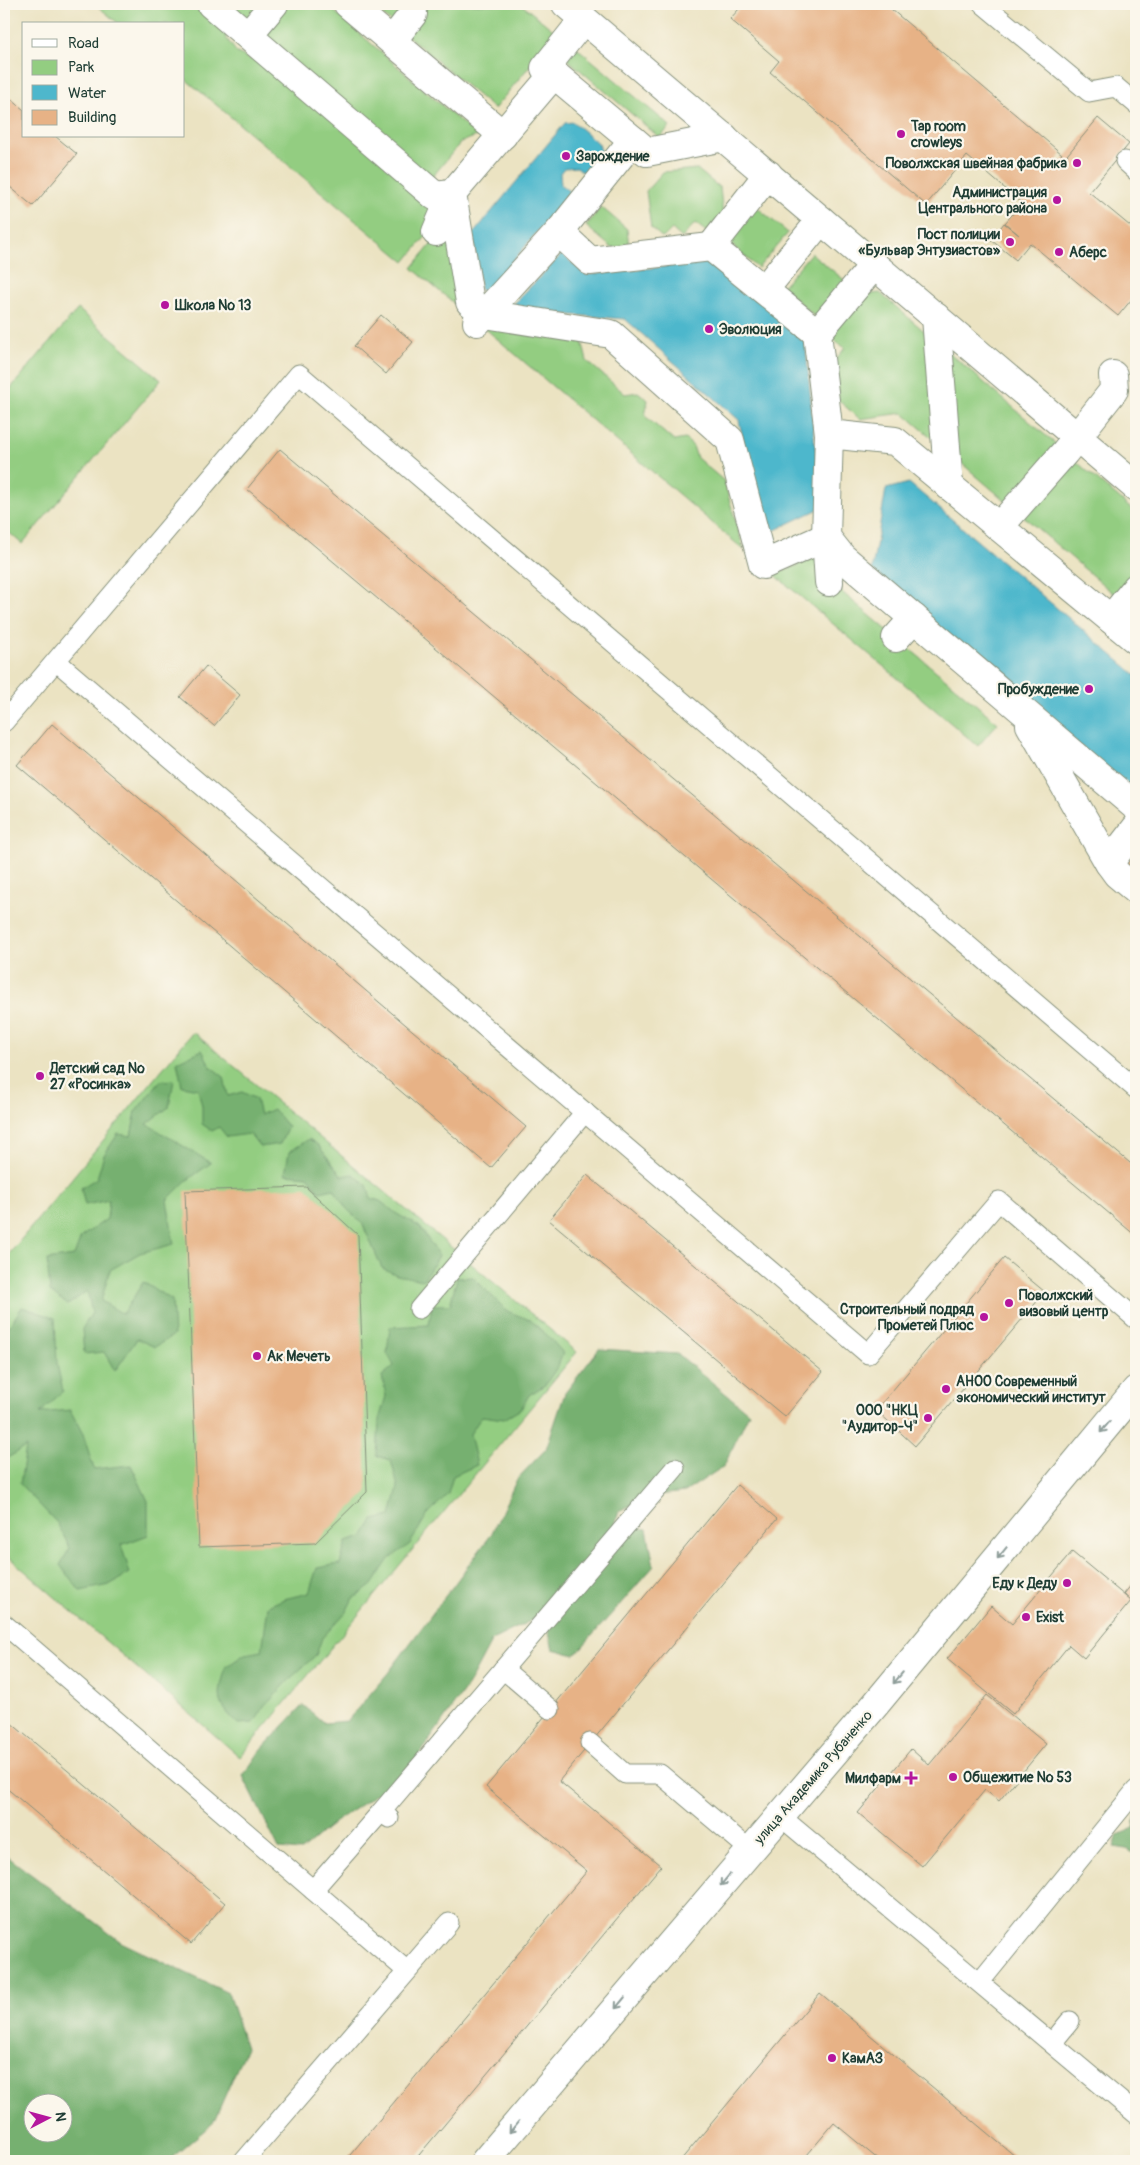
<svg xmlns="http://www.w3.org/2000/svg" width="1140" height="2165" viewBox="0 0 1140 2165" font-family="Pangolin,sans-serif">
<rect width="100%" height="100%" fill="#fbf7ec"/>
<filter id="ink" filterUnits="userSpaceOnUse"><feTurbulence type="fractalNoise" baseFrequency=".02" numOctaves="2"/><feDisplacementMap in="SourceGraphic" scale="10" xChannelSelector="R" yChannelSelector="G"/><feConvolveMatrix kernelMatrix="1 2 1 2 8 2 1 2 1" color-interpolation-filters="sRGB"/></filter>
<filter id="wash" filterUnits="userSpaceOnUse"><feTurbulence type="fractalNoise" baseFrequency=".0096" numOctaves="4" result="noise"/><feDisplacementMap in="SourceGraphic" scale="20" xChannelSelector="R" yChannelSelector="G"/><feGaussianBlur stdDeviation="1.12" result="paint"/><feColorMatrix in="noise" values="0 0 0 0 0 0 0 0 0 0 0 0 0 0 0 0 0 1.4 0 .05"/><feComposite in="paint" operator="in"/></filter>
<g filter="url(#wash)">
<rect width="100%" height="100%" fill="#ebe3c2"/>
<g fill="#93cd81" stroke="#59855a">
<path d="M95 4H198L223 26 227 39 237 53 250 59 264 61 432 204V229L405 262 184 78V24H119Z"/>
<path d="M220 4H326L477 136 461 142 429 181Z"/>
<path d="M370 4H521L557 33 494 109Z"/>
<path d="M576 47 670 126 660 138 567 59Z"/>
<path d="M697 169 720 188 723 215 708 233 695 223 682 238 672 229 663 238 651 228 646 191 663 172Z"/>
<path d="M753 204 788 233 758 268 724 238Z"/>
<path d="M601 207 627 229 629 246 612 248 586 226Z"/>
<path d="M449 233 457 306 412 268 439 235Z"/>
<path d="M811 253 848 283 818 319 782 287Z"/>
<path d="M880 293 1136 513V613L903 413 860 419 832 395 829 367 845 348 827 334 861 295Z"/>
<path d="M78 309 161 380 22 544 4 528V396Z"/>
<path d="M481 325 582 341 587 361 625 394 638 392 648 400 645 416 674 441 685 439 693 446 697 458 724 481 744 550Z"/>
<path d="M821 555 824 577 998 723 978 746 775 575Z"/>
<path d="M193 1032 577 1352 240 1757 4 1553V1260Z"/>
</g>
<g fill="#76b06f" stroke="#4a7652" fill-rule="evenodd">
<path d="M202 1050 211 1067 224 1077 228 1096 242 1092 256 1099 260 1115 273 1109 288 1127 280 1144 260 1147 250 1134 227 1137 219 1127 212 1131 202 1124V1106L198 1089 182 1086 177 1062Z"/>
<path d="M174 1080 169 1107 147 1124 211 1163 186 1181 167 1200 174 1244 140 1253 110 1270 101 1301 123 1314 143 1282 172 1300 174 1335 155 1347 137 1339 115 1371 104 1352 84 1354 82 1329 92 1313 87 1291 68 1305 50 1292 47 1260 74 1256 81 1237 107 1219 109 1200 85 1205 81 1188 97 1178 104 1155 118 1134 131 1136 136 1111 160 1081Z"/>
<path d="M309 1139 318 1145 342 1176 353 1174 367 1185 371 1198 380 1201 397 1214 420 1227 439 1256 423 1280 397 1275 382 1268 362 1223 346 1208 334 1189 320 1192 308 1176 285 1174 289 1152Z"/>
<path d="M473 1277 507 1311 530 1320 549 1337 563 1353 558 1366 545 1385 529 1395 521 1409 504 1419 482 1416 470 1434 477 1465 453 1476 448 1494 427 1515 410 1544 389 1559 372 1585 352 1600 346 1612 322 1638 316 1655 292 1677 265 1706 254 1723 238 1724C215 1702 218 1696 226 1667L245 1654 262 1651 268 1606 284 1599 309 1593 317 1568 340 1564 346 1542 363 1537 373 1520 391 1516 398 1487 391 1460 377 1456 379 1420 386 1396 382 1376 394 1366 387 1353 390 1327 429 1325 432 1305H450L457 1278Z"/>
<path d="M22 1307 55 1318 57 1364 63 1391 40 1413 70 1410 83 1434 94 1469 131 1465 148 1501V1535L121 1545 130 1573 109 1585 80 1591 60 1565 70 1548 57 1523 20 1484 26 1447 4 1460V1334Z"/>
<path d="M599 1349 678 1354 749 1413 724 1466 685 1492 650 1496 619 1511 615 1525 647 1529 654 1566 575 1655 553 1649 544 1614 492 1640 468 1685 405 1775 335 1822 301 1851 279 1849 243 1776 260 1751 303 1705 324 1723 347 1721 388 1673 491 1535 517 1479 546 1449 565 1393Z"/>
<path d="M1136 1815V1855L1127 1849 1114 1847 1118 1835 1134 1828Z"/>
<path d="M4 1854 121 1942 228 1993 246 2048 213 2123 168 2161H4ZM62 2102V2132H32V2102Z"/>
</g>
<g fill="#4eb7cc" stroke="#367a80">
<path d="M573 122 599 144 601 154 585 174 577 167 564 168 560 173 561 185 570 192 486 294 480 289 473 234 565 123Z"/>
<path d="M562 254 586 275 719 261 804 329 821 508 773 531 754 493 739 420 625 319 508 310Z"/>
<path d="M909 483 1136 675V793L872 570 886 489Z"/>
</g>
<g id="blocks">
<g fill="#e7b286">
<path d="M733 4H795L798 6 800 4H885L1062 154 1055 163 1058 166 1098 118 1129 144 1089 192 1136 231V294L1118 316 1030 243 1016 260 991 240 1004 223 1019 235 1005 223 1022 203 967 156 926 205 770 72 779 61 730 19 739 9Z"/>
<path d="M4 93 24 110V136H55L77 154 33 206 4 182Z"/>
<path d="M381 315 413 342 386 374 354 346Z"/>
<path d="M280 449 1136 1168V1236L247 489Z"/>
<path d="M206 666 240 695 214 726 180 697Z"/>
<path d="M52 724 526 1127 491 1168 17 765Z"/>
<path d="M1136 851V880L1122 868Z"/>
<path d="M587 1175 823 1372 785 1417 549 1220Z"/>
<path d="M306 1187 358 1235 367 1492 315 1543 199 1547 185 1191Z"/>
<path d="M1004 1258 1045 1292 915 1446 876 1410Z"/>
<path d="M737 1485 777 1519 559 1781 661 1866 414 2161H345L587 1871 486 1787Z"/>
<path d="M1072 1552 1131 1601 1084 1658 1069 1645 1013 1714 947 1659 991 1606 1012 1624Z"/>
<path d="M1136 1579V1604L1124 1594Z"/>
<path d="M987 1695 1046 1744 999 1801 985 1790 922 1866 858 1813 911 1749 929 1765Z"/>
<path d="M4 1717 225 1903 191 1944 4 1786Z"/>
<path d="M820 1993 992 2137 1021 2161H880L834 2123 802 2161H680Z"/>
</g>
</g>
</g>
<g filter="url(#ink)">
<use href="#blocks" fill-opacity="0" stroke="#85907b" stroke-width="1"/>
<g fill="none" stroke-linecap="round" stroke-linejoin="round">
<g stroke="#85907b" stroke-width="21">
<g id="service">
<path d="M983 4 1089 92 1116 87 1136 104"/>
<path d="M1125 161 1136 171"/>
<path d="M56 661 868 1354 999 1201 1136 1319"/>
<path d="M4 722 299 374 1136 1089"/>
<path d="M419 1309 585 1112"/>
<path d="M4 1624 407 1971"/>
<path d="M503 1669 550 1709"/>
<path d="M590 1743 625 1774H660L750 1850"/>
<path d="M780 1816 1136 2114"/>
<path d="M389 1818 381 1812 675 1468"/>
<path d="M313 1890 381 1812"/>
<path d="M980 1982 1136 1790"/>
<path d="M1052 2043 1070 2021"/>
<path d="M244 2161 449 1923"/>
</g>
</g>
<g stroke="#85907b" stroke-width="30">
<g id="pedestrian">
<path d="M211 4 435 196 452 194 436 232"/>
<path d="M348 4 503 135"/>
<path d="M566 4 1136 487"/>
<path d="M248 35 274 4"/>
<path d="M392 41 413 14 412 4"/>
<path d="M554 74 545 68 584 19"/>
<path d="M633 140 647 152 724 137"/>
<path d="M559 232 633 140 554 74 452 194 470 302 485 314 611 334 730 440 763 565 826 537"/>
<path d="M711 247 768 174"/>
<path d="M764 290 821 220"/>
<path d="M936 317 949 486"/>
<path d="M477 322 559 232 590 261 711 247 817 333"/>
<path d="M829 434 817 333 874 265"/>
<path d="M999 527 1065 452 1114 390 1113 375"/>
<path d="M826 537 842 557 1136 807"/>
<path d="M829 582 826 537 829 434 895 441 1136 640"/>
<path d="M1111 619 1136 588"/>
<path d="M896 638 914 618"/>
<path d="M1030 725 1109 863"/>
<path d="M1136 828 1109 863 1117 874 1136 890"/>
</g>
</g>
<g stroke="#85907b" stroke-width="30">
<path id="minor" d="M485 2161 875 1705 1136 1390"/>
</g>
<use href="#service" stroke="#fff" stroke-width="19"/>
<use href="#pedestrian" stroke="#fff" stroke-width="28"/>
<use href="#minor" stroke="#fff" stroke-width="28"/>
</g>
<defs><path id="oneway-shaft" d="M-6 0H5M1.5-3L5.5 0L1.5 3" fill="none" stroke-width="1.6" stroke-linecap="round" stroke-linejoin="round" transform="scale(1.25)"/></defs>
<g stroke="#8f9e9a">
<use href="#oneway-shaft" transform="translate(1105 1427) rotate(130)"/>
<use href="#oneway-shaft" transform="translate(1002 1553) rotate(129)"/>
<use href="#oneway-shaft" transform="translate(898 1678) rotate(130)"/>
<use href="#oneway-shaft" transform="translate(725 1880) rotate(130)"/>
<use href="#oneway-shaft" transform="translate(620 2003) rotate(130)"/>
<use href="#oneway-shaft" transform="translate(514 2127) rotate(130)"/>
</g>
</g>
<g fill="#b5179e" stroke="#fbf7ec" stroke-width="2">
<circle cx="901" cy="134" r="5"/>
<circle cx="566" cy="156" r="5"/>
<circle cx="1077" cy="163" r="5"/>
<circle cx="1057" cy="200" r="5"/>
<circle cx="1010" cy="242" r="5"/>
<circle cx="1059" cy="252" r="5"/>
<circle cx="165" cy="305" r="5"/>
<circle cx="709" cy="329" r="5"/>
<circle cx="1089" cy="689" r="5"/>
<circle cx="40" cy="1076" r="5"/>
<circle cx="1009" cy="1303" r="5"/>
<circle cx="984" cy="1317" r="5"/>
<circle cx="257" cy="1356" r="5"/>
<circle cx="946" cy="1389" r="5"/>
<circle cx="928" cy="1418" r="5"/>
<circle cx="1067" cy="1583" r="5"/>
<circle cx="1026" cy="1617" r="5"/>
<circle cx="953" cy="1777" r="5"/>
<path d="M908.5 1770.5h5v5h5v5h-5v5h-5v-5h-5v-5h5z"/>
<circle cx="832" cy="2058" r="5"/>
</g>
<g text-anchor="middle" stroke-width="4.5" stroke-linejoin="round" paint-order="stroke">
<g font-size="14" font-weight="bold" fill="#1f3d34" stroke="#fbf7ec" text-anchor="start">
<text x="911" y="131">Tap room<tspan x="911" dy="16">сrowleys</tspan></text>
<text x="576" y="161">Зарождение</text>
<text x="1067" y="168" text-anchor="end">Поволжская швейная фабрика</text>
<text x="1047" y="197" text-anchor="end">Администрация<tspan x="1047" dy="16">Центрального района</tspan></text>
<text x="1000" y="239" text-anchor="end">Пост полиции<tspan x="1000" dy="16">«Бульвар Энтузиастов»</tspan></text>
<text x="1069" y="257">Аберс</text>
<text x="175" y="310">Школа № 13</text>
<text x="719" y="334">Эволюция</text>
<text x="1079" y="694" text-anchor="end">Пробуждение</text>
<text x="50" y="1073">Детский сад №<tspan x="50" dy="16">27 «Росинка»</tspan></text>
<text x="1019" y="1300">Поволжский<tspan x="1019" dy="16">визовый центр</tspan></text>
<text x="974" y="1314" text-anchor="end">Строительный подряд<tspan x="974" dy="16">Прометей Плюс</tspan></text>
<text x="267" y="1361">Ак Мечеть</text>
<text x="956" y="1386">АНОО Современный<tspan x="956" dy="16">экономический институт</tspan></text>
<text x="918" y="1415" text-anchor="end">ООО "НКЦ<tspan x="918" dy="16">"Аудитор-Ч"</tspan></text>
<text x="1057" y="1588" text-anchor="end">Еду к Деду</text>
<text x="1036" y="1622">Exist</text>
<text x="963" y="1782">Общежитие № 53</text>
<text x="901" y="1783" text-anchor="end">Милфарм</text>
<text x="842" y="2063">КамАЗ</text>
</g>
<g font-size="14" fill="#1f3d34" stroke="#fbf7ec">
<text transform="translate(813 1777) rotate(-49)" y="5">улица Академика Рубаненко</text>
</g>
</g>
<rect width="1140" height="2165" fill="none" stroke="#fbf7ec" stroke-width="20"/>
<rect x="22" y="22" width="162" height="115" fill="#fbf7ec" stroke="#a3ada2"/>
<rect x="32" y="39" width="25" height="8" fill="#ffffff" stroke="#a3ada2"/>
<text x="68" y="48" font-size="15" fill="#1f3d34">Road</text>
<rect x="32" y="60" width="25" height="15" fill="#93cd81" stroke="#a3ada2"/>
<text x="68" y="72" font-size="15" fill="#1f3d34">Park</text>
<rect x="32" y="85" width="25" height="15" fill="#4eb7cc" stroke="#a3ada2"/>
<text x="68" y="98" font-size="15" fill="#1f3d34">Water</text>
<rect x="32" y="110" width="25" height="15" fill="#e7b286" stroke="#a3ada2"/>
<text x="68" y="122" font-size="15" fill="#1f3d34">Building</text>
<g transform="translate(48 2118) rotate(84)"><circle r="24" fill="#fbf7ec" stroke="#a3ada2"/>
<path d="M0-4L9 19L0 12L-9 19Z" fill="#b5179e"/>
<text y="-8" font-size="14" font-weight="bold" text-anchor="middle" fill="#1f3d34">N</text>
</g>
</svg>
